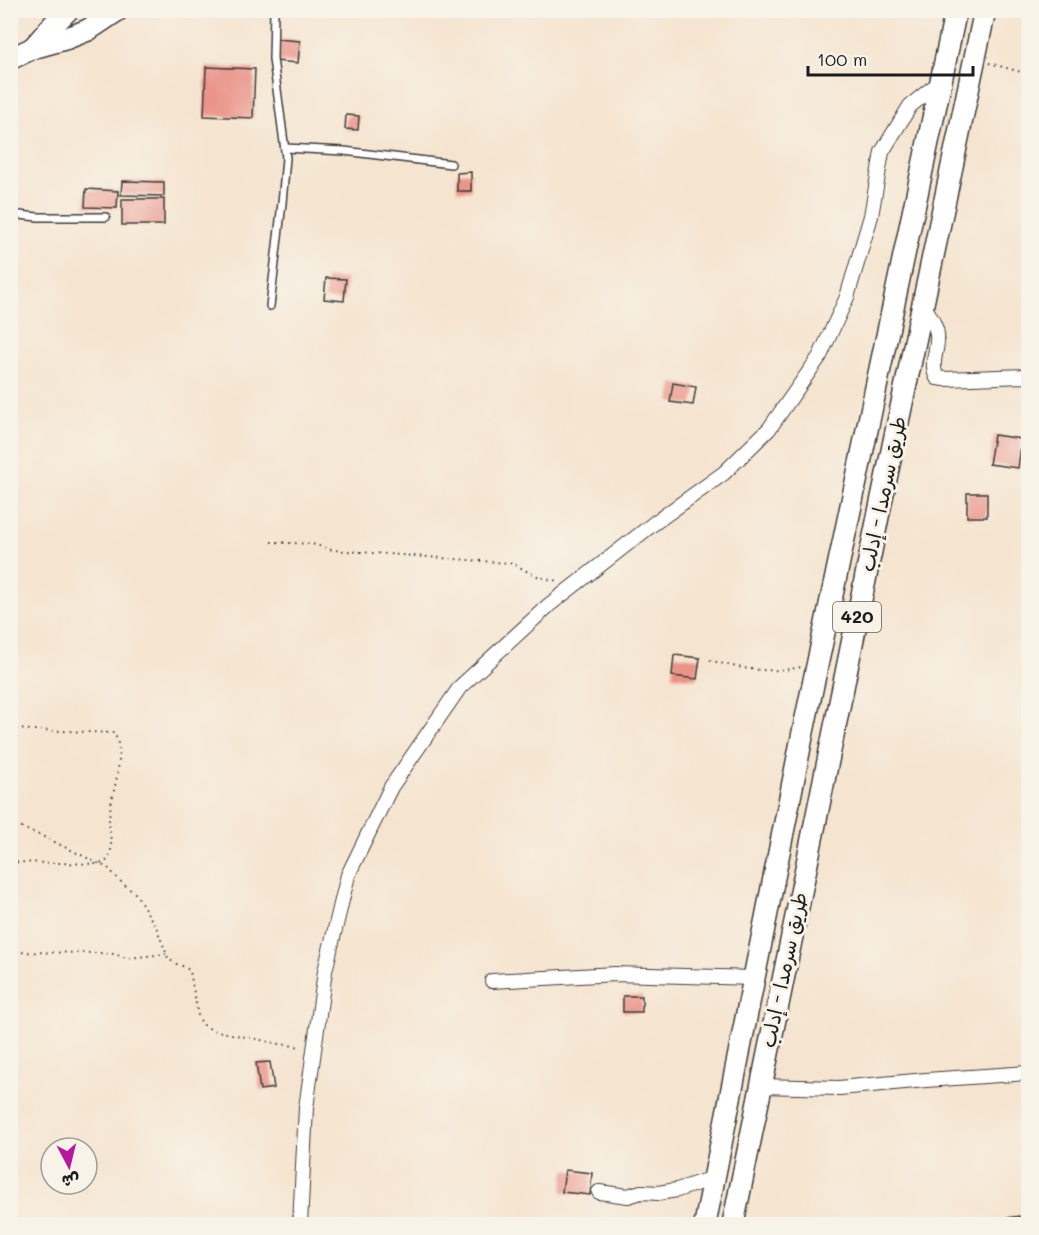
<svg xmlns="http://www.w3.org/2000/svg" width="1039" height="1235" viewBox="0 0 1039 1235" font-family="Mali,'Playpen Sans Arabic',sans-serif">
<rect width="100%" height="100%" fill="#f7f3e8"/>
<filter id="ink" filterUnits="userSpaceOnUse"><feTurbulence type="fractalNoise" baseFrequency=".0167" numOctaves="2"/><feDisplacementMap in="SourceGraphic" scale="12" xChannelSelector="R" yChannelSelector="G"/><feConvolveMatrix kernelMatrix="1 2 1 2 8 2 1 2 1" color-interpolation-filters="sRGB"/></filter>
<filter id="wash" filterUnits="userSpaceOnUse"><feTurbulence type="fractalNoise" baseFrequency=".008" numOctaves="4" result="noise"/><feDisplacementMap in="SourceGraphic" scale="24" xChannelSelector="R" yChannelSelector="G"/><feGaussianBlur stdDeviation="1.35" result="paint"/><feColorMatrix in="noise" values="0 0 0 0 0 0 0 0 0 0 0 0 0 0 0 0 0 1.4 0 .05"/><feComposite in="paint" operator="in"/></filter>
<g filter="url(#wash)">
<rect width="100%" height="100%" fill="#f5e4cf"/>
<g id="blocks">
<g fill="#ea9388">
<path d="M277 39 300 41 298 63 275 61Z"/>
<path d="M206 67 255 69 253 118 204 116Z"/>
<path d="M346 115 359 116 358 130 345 129Z"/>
<path d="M471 172V191H457V173Z"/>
<path d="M122 181 164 182V196L121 195Z"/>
<path d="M86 189 118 191 117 208 85 207Z"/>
<rect x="122" y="199" width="42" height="26"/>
<path d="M326 278 346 279 344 301 324 299Z"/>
<path d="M673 383 696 387 693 405 670 402Z"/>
<path d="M994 435 1022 439 1018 468 989 464Z"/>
<rect x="967" y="493" width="20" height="24"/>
<path d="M674 655 700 658 697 679 672 676Z"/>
<rect x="623" y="996" width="19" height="16"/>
<path d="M270 1062 274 1088 260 1090 256 1063Z"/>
<path d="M565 1170 592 1173 590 1195 562 1192Z"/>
<path d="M1019 1216 1020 1224H1008L1007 1218Z"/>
</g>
</g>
</g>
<g filter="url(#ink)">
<use href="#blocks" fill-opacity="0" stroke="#3d3a37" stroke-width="1.5"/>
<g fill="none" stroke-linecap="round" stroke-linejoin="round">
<g stroke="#3d3a37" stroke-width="10">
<g id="service">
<path d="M285 148 344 151 451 164"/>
<path d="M10 214 38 217H106"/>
<path d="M270 306 282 203 286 158 273 59 274 10"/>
</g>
</g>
<g stroke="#3d3a37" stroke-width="16">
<g id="minor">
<path d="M923 303C927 312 936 324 937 334 939 349 929 363 937 378L945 379 1028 376"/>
<path d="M492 981 615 974 754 978"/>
<path d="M760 1086 839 1088 926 1080 1028 1073"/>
<path d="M599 1192 628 1196 641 1192 658 1193 677 1190 704 1181 714 1180"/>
<path d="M300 1224 306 1108 325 971 348 875 391 787 460 687 549 605 653 524 724 473 769 429 820 356 847 297 871 216 882 152 910 106 931 89 941 83"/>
</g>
</g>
<g stroke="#3d3a37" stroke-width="24">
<g id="primary">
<path d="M33 48 54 24 68 10"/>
<path d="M10 59 33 48 65 39 88 30 118 10"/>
</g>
</g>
<g stroke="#3d3a37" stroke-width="24">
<g id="trunk">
<path d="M705 1224 803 732 956 10"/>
<path d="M733 1224 879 512 985 10"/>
</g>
</g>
<g stroke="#3d3a37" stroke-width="2" stroke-dasharray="1.5 4.5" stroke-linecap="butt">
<path d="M989 63 1028 74"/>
<path d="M271 542 312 544 333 550 509 563C519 565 524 571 533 574 541 578 550 580 559 581"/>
<path d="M710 660C738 669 771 674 801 667"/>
<path d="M10 729 114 733C128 757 109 797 109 822 109 833 113 845 110 855 108 861 105 862 100 864L10 862"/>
<path d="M10 823 44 837 108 868 123 884 136 894 157 929 168 958 174 963 185 967 190 971 198 1015 202 1024 212 1030 280 1044 302 1047"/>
<path d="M10 952 100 953 114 954 127 958 166 954"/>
</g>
<use href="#service" stroke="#fff" stroke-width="7"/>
<use href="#minor" stroke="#fff" stroke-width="14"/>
<use href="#primary" stroke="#fff" stroke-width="21"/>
<use href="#trunk" stroke="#fff" stroke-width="21"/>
</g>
</g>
<g text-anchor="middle" stroke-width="6" stroke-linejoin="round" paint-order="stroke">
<rect fill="#f7f3e8" stroke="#5e5c59" stroke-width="1.5" x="833" y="602" width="48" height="30" rx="4.5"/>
<g font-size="18" font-weight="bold" fill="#1c1c1c">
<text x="857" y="623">420</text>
</g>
<g font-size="20" fill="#1c1c1c" stroke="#f7f3e8">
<text transform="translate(883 494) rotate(-78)" y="7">طريق سرمدا - إدلب</text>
<text transform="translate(784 970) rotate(-78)" y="7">طريق سرمدا - إدلب</text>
</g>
</g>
<rect width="1039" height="1235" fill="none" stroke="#f7f3e8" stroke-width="36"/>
<g transform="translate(69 1166) rotate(173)"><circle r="28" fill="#f7f3e8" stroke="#9f9d96" stroke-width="1.5"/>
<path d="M0-4.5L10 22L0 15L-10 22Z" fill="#b5179e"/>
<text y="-9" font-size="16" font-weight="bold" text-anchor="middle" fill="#1c1c1c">ش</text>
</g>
<path d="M808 66v9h165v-9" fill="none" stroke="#1c1c1c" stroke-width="3"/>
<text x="817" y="66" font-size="18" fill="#1c1c1c" stroke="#f7f3e8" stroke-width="4.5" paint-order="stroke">100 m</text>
</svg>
